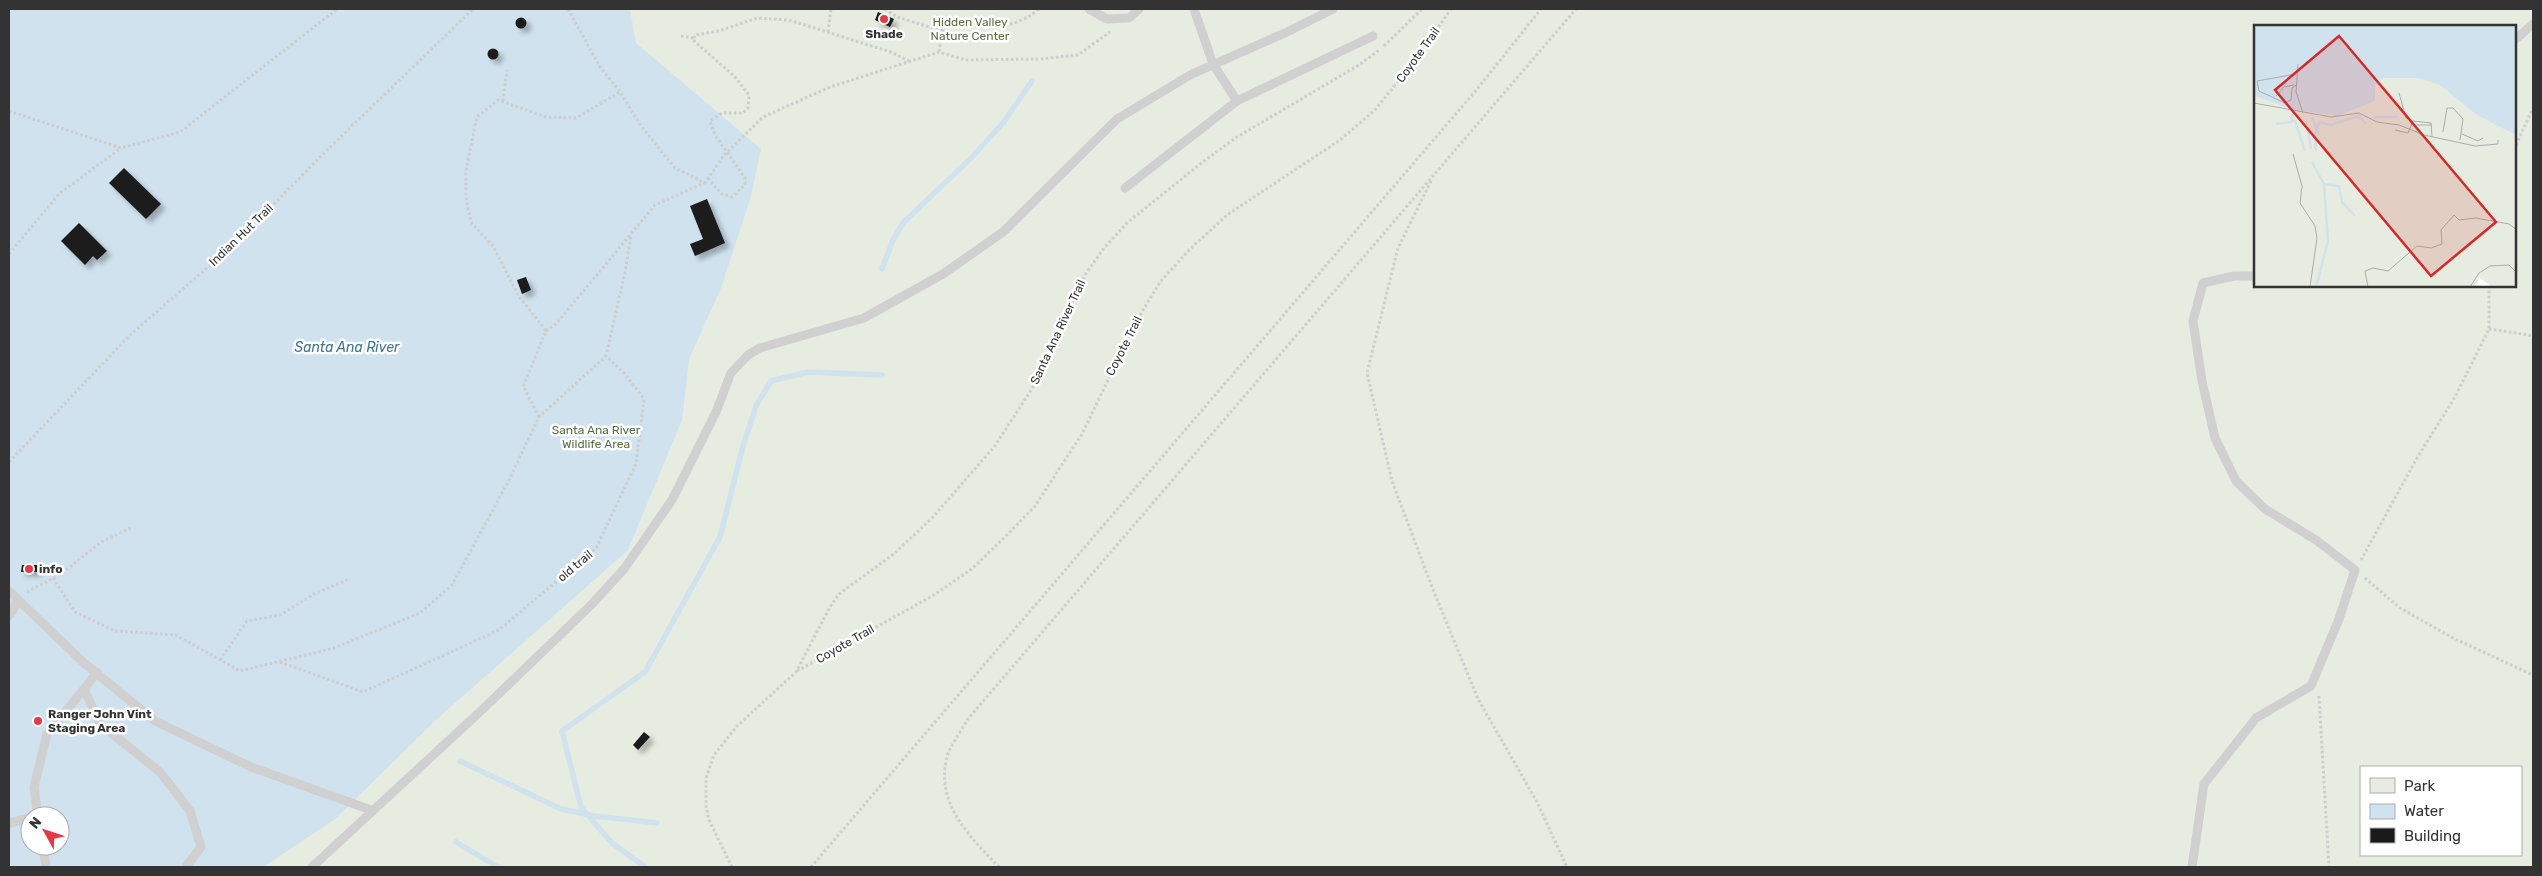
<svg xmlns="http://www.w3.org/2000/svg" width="2542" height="876" viewBox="0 0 2542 876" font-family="Rubik,sans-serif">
<defs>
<filter id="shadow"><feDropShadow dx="4.5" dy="4.5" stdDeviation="2.5" flood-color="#0004"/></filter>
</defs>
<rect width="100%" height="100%" fill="#fff"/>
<path fill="#e6ecdf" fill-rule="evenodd" d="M9 9H2533V867H9ZM2256 26H2516V286H2256ZM2361 767H2521V855H2361ZM30 816H60V846H30Z"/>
<path fill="#cfe2ee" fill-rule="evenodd" d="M9 9H630L636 43 761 149 751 196 721 288 689 359 682 420 628 550 437 719 335 819 263 867H9ZM30 816H60V846H30Z"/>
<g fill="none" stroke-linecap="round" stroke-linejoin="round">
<g stroke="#cfe2ee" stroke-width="5.5">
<path d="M882 269 893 240 903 223 972 157 1003 123 1032 81"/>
<path d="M460 761 561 809 595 816 657 823"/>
<path d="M456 842 498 867"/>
<path d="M645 867 612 843 581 807 562 731 645 672 720 537 743 446 756 406 771 381 808 372 882 375"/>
</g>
</g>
<g fill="#1a1a1a" filter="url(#shadow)">
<path d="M878 12 894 19 890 27 875 20Z"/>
<circle cx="521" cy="23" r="5.5"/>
<circle cx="493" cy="54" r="5.5"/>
<path d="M124 168 161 204 146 219 109 183Z"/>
<path d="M707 199 725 243 695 256 690 244 703 239 690 206Z"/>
<path d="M79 223 107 251 97 260 93 256 85 265 61 241Z"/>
<path d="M526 277 531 290 522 294 517 280Z"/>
<path d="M22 565H38L37 572H21Z"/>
<path d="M644 732 650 737 638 750 633 745Z"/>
</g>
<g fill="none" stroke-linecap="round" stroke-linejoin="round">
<g stroke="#cdcdcd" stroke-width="3" stroke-dasharray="2.5 2.5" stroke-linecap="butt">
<path d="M568 9 600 67 620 92 641 126 675 168 705 183 724 155 763 117 830 87 939 52 966 60 1040 59 1078 55 1110 32"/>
<path d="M885 9 897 17 942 31 939 52"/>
<path d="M942 31C963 18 966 26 988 27 1006 28 1026 20 1039 9"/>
<path d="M828 32 831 9"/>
<path d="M681 36 694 38"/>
<path d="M1384 46 1422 9"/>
<path d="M503 101 507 70"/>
<path d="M9 111 121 148 180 132 337 9"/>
<path d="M2516 145 2533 108"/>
<path d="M708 178 722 194 732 197 745 185V178L715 135 710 121 722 113H743L748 108 749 95 734 76 693 40 695 35 719 31 757 18 789 20 891 52 911 62"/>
<path d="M1431 181 1398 248 1367 373 1392 481 1432 587 1478 699 1537 802 1567 867"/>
<path d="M9 254 59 194 121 148"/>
<path d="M2489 329 2529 335 2533 339"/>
<path d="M546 331 556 324 655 205 704 183"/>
<path d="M539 417 523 386 546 331 518 295 493 246 471 222 466 198V170L477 117 498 100 546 117 576 118 620 92"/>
<path d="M9 462 131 334 236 243 321 156 473 9"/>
<path d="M2361 560 2417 458 2455 397 2489 329V286"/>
<path d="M53 578 75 612 115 631 176 635 240 671 334 648 420 613 452 585 507 484 539 417 606 356"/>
<path d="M2365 578 2400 608 2453 638 2533 675"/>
<path d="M27 592 61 574 101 542 133 527"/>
<path d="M220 660 247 621 280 615 314 594 349 579"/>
<path d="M280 662 363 692 499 630 596 548 636 464 644 399 624 373 606 356 625 272 631 235"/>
<path d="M797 671 934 595 973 568 1009 533 1035 506 1082 434 1137 320 1160 282 1189 250 1227 215 1340 140 1375 110 1418 57 1451 9"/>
<path d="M2319 696 2329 867"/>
<path d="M732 867 709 820 706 806V778L714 755 737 726 796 672 830 607 839 594 895 553 932 518 994 447 1032 389 1085 275 1104 248 1128 222 1204 161 1237 137 1359 65 1379 50"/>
<path d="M811 867 1478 88 1541 9"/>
<path d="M999 867C971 838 937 806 946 761 948 748 961 732 967 720L1576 9"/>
</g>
<g stroke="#d0d0d0" stroke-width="9">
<path d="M1089 9 1107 19 1129 18 1139 9"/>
<path d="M2516 39 2533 24"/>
<path d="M1237 101 1373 36"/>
<path d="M1125 188 1237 101 1213 64 1194 9"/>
<path d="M9 591 84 663 155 721 251 767 371 810"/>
<path d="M9 616 18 601"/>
<path d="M97 672 84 689 100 724 160 772 190 811 201 847 186 867"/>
<path d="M38 816 34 787 47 734 84 689"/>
<path d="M9 823 30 818"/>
<path d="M43 846 46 867"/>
<path d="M312 867 484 708 591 605 624 569 672 500 716 412 731 373 748 355 760 348 864 318 943 274 1003 232 1117 119 1190 75 1287 32 1333 9"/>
<path d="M2192 867 2204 784 2256 718 2311 686 2339 619 2355 570 2316 540 2265 509 2236 481 2215 438 2202 381 2193 321 2203 283 2234 276H2256"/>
</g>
</g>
<g fill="#e63946" stroke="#fff" stroke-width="2">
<circle cx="884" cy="19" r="5"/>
<circle cx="29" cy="569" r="5"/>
<circle cx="38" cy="721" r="5"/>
</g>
<g text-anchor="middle" stroke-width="5" stroke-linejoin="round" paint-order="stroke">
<g font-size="12" fill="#56703f" stroke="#fff">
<text x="970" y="26">Hidden Valley<tspan x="970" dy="14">Nature Center</tspan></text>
<text x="596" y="434">Santa Ana River<tspan x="596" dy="14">Wildlife Area</tspan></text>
</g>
<g font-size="12" font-weight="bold" fill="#333" stroke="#fff" text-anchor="start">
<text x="884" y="38" text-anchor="middle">Shade</text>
<text x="39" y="573">info</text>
<text x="48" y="718">Ranger John Vint<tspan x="48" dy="14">Staging Area</tspan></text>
</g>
<g font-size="12" fill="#333" stroke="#fff">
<text transform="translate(1418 55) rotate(-54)" y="4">Coyote Trail</text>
<text transform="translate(241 235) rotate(-44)" y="4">Indian Hut Trail</text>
<text transform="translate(1058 332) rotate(-65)" y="4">Santa Ana River Trail</text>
<text transform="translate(1124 346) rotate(-63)" y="4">Coyote Trail</text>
<text transform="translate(575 566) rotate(-40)" y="4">old trail</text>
<text transform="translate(845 644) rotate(-30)" y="4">Coyote Trail</text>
</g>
<g font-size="14" font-style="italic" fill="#3f7597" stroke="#fff">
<text x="347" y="352">Santa Ana River</text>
</g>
</g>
<g transform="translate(2254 25)">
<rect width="262" height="262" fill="#fff"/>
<path d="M0 0H262V262H238L225 252 223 262H0Z" fill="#e6ecdf"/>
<path d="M0 0H262V110L223 90 186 60 164 53H128L121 60V76L83 91 37 84 1 71Z" fill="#cfe2ee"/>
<path fill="none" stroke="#cfe2ee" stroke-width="2.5" d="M58 92 65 110M120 92H143M38 95 41 96 51 126M52 96 57 124M22 99 37 97 39 89M62 126 61 108 66 97 76 100 105 91 112 99M58 137 70 159 74 216 62 262M70 159 85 161 88 177 101 191"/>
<path fill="none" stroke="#adadad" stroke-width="1" d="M44 39 42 67 49 88M42 60 38 63 37 75 31 78 5 66 3 56 42 49M22 71 30 62 40 60M0 78 77 92 105 88 123 97 145 100 170 110 221 121 244 119V115M159 96 177 98 178 112M158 100H178M141 105 154 108 159 96 152 93 145 68M189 107 193 83H199L209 94 206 115M208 109 224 116 229 113M39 129 48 161 46 178 61 201 63 213 56 262M114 262 111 246 119 243 134 246 163 221 177 223 188 219 187 205 200 190 205 195 222 193 255 199 263 205M216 262 225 248 236 241 255 240 262 247"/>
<path fill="#d62828" fill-opacity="0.15" stroke="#d62828" stroke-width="2.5" d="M85 11 242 197 177 251 21 65Z"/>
<rect width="262" height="262" fill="none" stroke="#333" stroke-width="2.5"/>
</g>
<rect width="2542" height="876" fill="none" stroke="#333333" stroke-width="20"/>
<rect x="2360" y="766" width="162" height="90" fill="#ffffff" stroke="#adadad"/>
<rect x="2370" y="778" width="25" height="15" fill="#e6ecdf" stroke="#adadad"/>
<text x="2404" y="791" font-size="15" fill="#333333">Park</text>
<rect x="2370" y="804" width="25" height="15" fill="#cfe2ee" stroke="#adadad"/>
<text x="2404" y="816" font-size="15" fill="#333333">Water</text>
<rect x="2370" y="828" width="25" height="15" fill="#1a1a1a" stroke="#adadad"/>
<text x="2404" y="841" font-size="15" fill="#333333">Building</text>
<g transform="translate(45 831) rotate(310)"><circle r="24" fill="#ffffff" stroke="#adadad"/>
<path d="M0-4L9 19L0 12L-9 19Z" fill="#e63946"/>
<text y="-8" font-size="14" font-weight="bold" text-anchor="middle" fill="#333333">N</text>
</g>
</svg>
